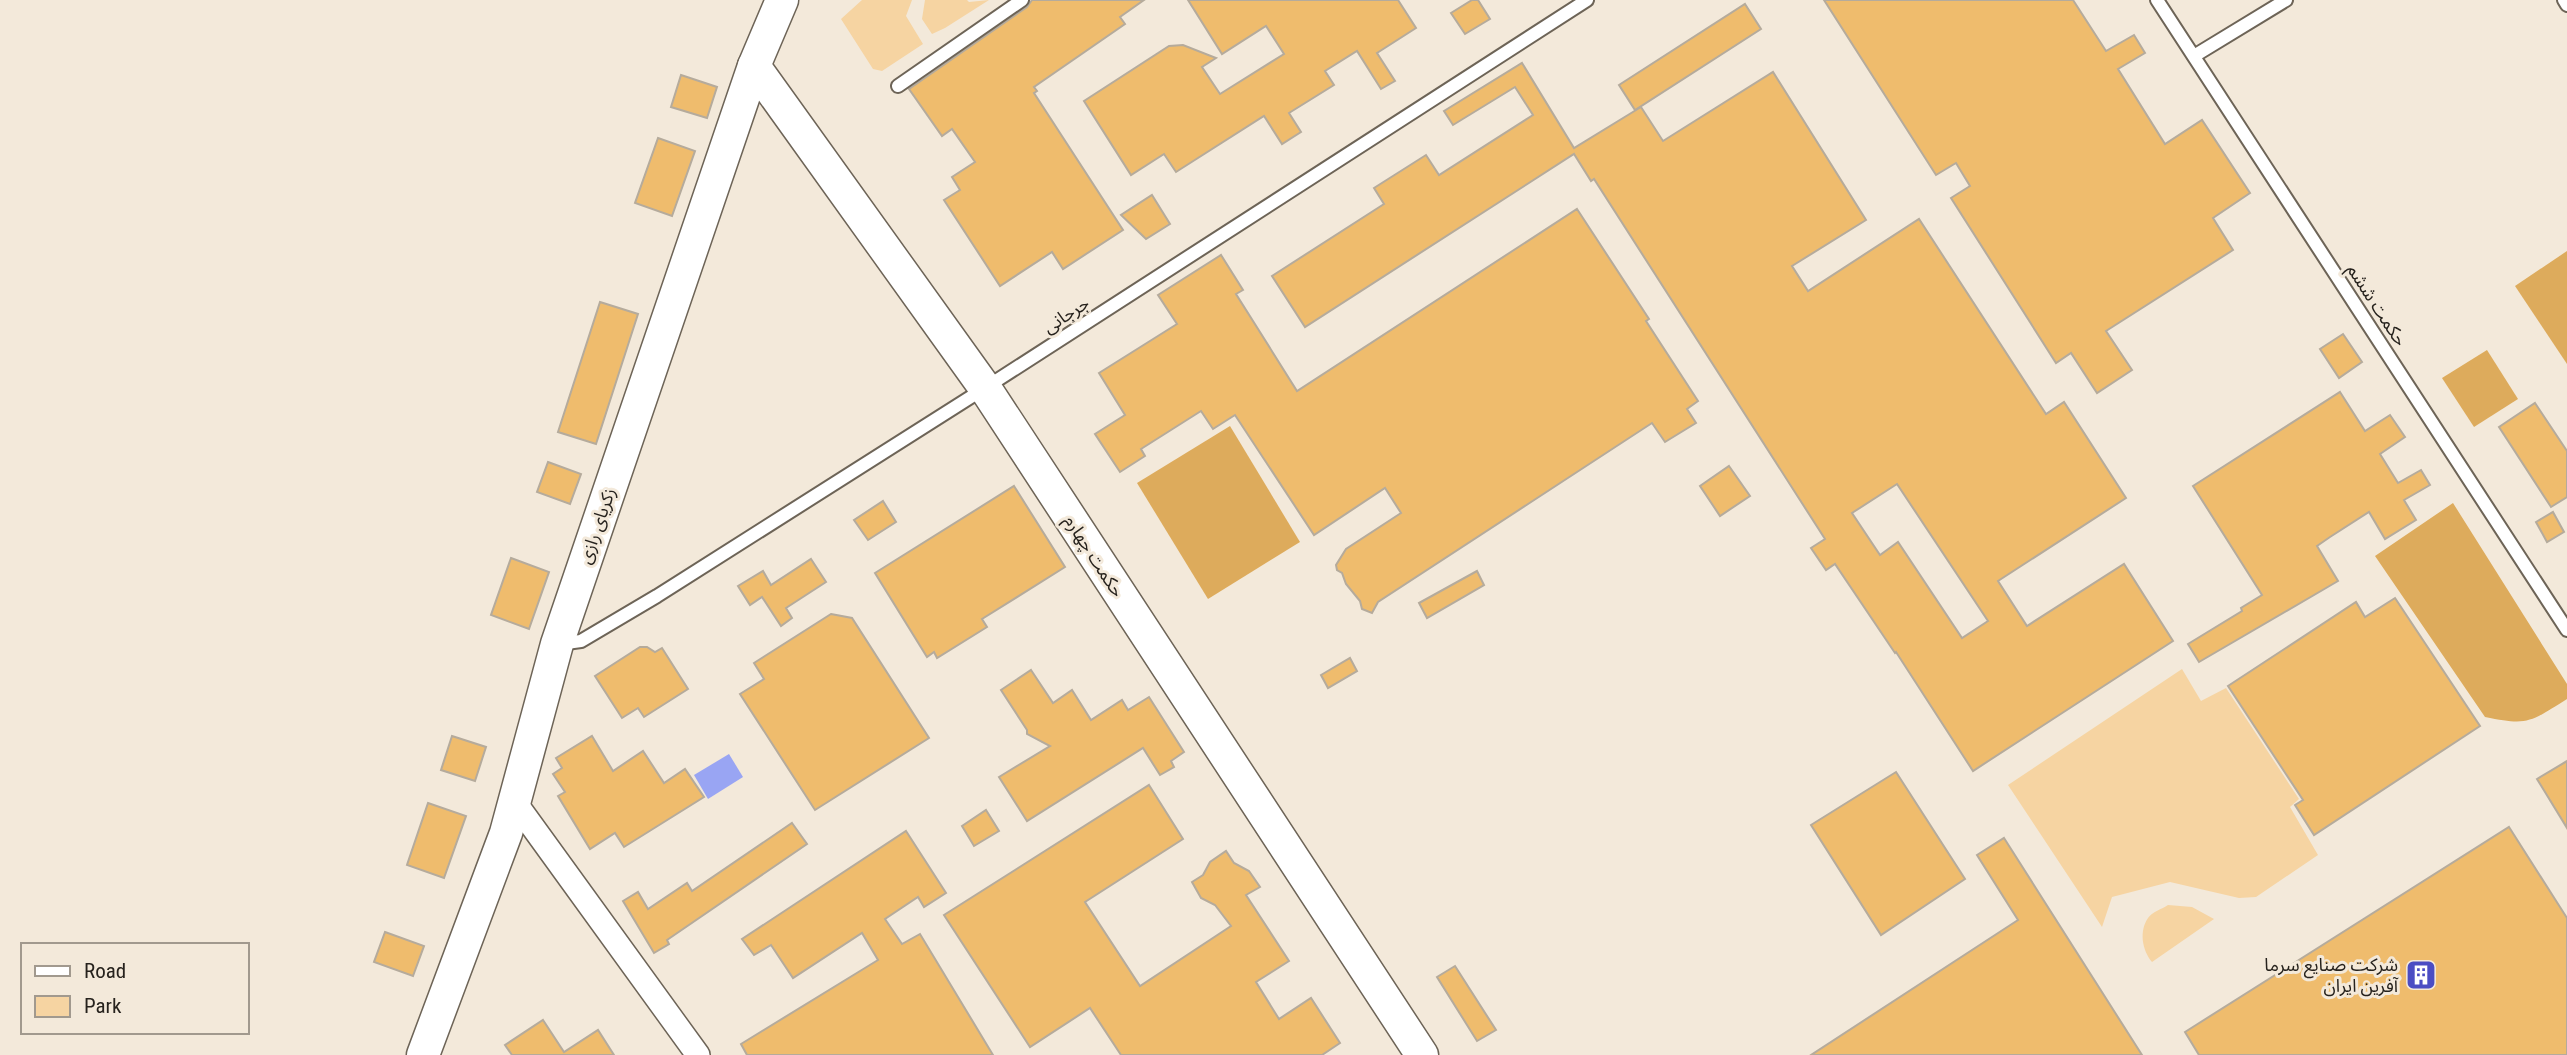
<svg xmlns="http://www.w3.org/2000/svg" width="2567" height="1055" viewBox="0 0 2567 1055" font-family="'Roboto Condensed','Noto Sans Arabic',sans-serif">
<rect width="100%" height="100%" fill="#f3e9da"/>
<g fill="#f6d4a2">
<path d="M862 0H912L906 16 923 44 882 71 873 69 841 19Z"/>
<path d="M925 0H967L969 2 989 0 945 28 932 34 922 19Z"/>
<path d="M2182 669 2201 701 2226 688 2299 799 2290 807 2318 855 2256 897 2239 898 2170 882 2112 897 2102 927 2008 785Z"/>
<path d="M2168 905 2192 907 2214 919 2152 962C2142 950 2139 931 2148 918 2152 912 2162 909 2168 905Z"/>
</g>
<g fill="#ddab5c">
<path d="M2567 251V364L2515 286Z"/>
<path d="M2487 350 2518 399 2474 427 2442 378Z"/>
<path d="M1230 426 1300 542 1208 599 1137 483Z"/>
<path d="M2453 503 2567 684V699C2530 722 2529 726 2485 717L2375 556Z"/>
</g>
<path fill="#99a5f3" d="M729 754 743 777 708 799 694 775Z"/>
<g fill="#efbc6d" stroke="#b5ab9c" stroke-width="2" fill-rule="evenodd">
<path d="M1032 0H1144L1120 17 1125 24 1034 87 1037 91 1034 93 1123 230 1063 269 1052 252 1000 286 944 200 960 190 952 177 975 162 952 129 942 136 909 89 1027 7Z"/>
<path d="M1188 0H1398L1416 28 1377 53 1395 81 1381 89 1357 51 1325 71 1334 85 1289 113 1301 132 1282 144 1264 116 1176 172 1164 154 1131 175 1084 101 1169 46 1183 45 1216 58 1202 67 1220 94 1284 54 1266 26 1222 54Z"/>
<path d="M1472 0H1478L1490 19 1465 34 1451 13Z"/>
<path d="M1824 0H2073L2106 51 2134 35 2145 53 2118 69 2165 144 2202 120 2250 193 2213 218 2233 250 2106 331 2132 370 2097 393 2071 353 2056 363 1951 198 1970 186 1956 163 1936 175Z"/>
<path d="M1745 4 1761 29 1635 110 1619 85Z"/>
<path d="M1522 63 1574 148 1641 107 1663 141 1773 72 1866 220 1792 266 1808 291 1919 219 2046 414 2064 402 2126 498 1998 581 2027 626 2124 564 2173 641 1973 771 1896 652 1895 653 1835 564 1826 570 1811 548 1825 539 1594 179 1591 181 1574 154 1305 327 1272 276 1384 204 1374 188 1426 155 1439 175 1533 115 1515 87 1453 125 1444 111ZM1897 484 1988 621 1962 638 1898 542 1880 555 1852 513Z"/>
<path d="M681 75 717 87 707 118 671 107Z"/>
<path d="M658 138 695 151 672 216 635 203Z"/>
<path d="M1152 195 1170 224 1146 239 1121 215Z"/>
<path d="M1577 209 1649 319 1646 321 1698 401 1687 409 1696 423 1665 442 1652 423 1378 602 1372 613 1362 609 1360 601 1346 584 1342 573 1337 570 1336 565 1346 549 1401 513 1385 488 1314 535 1235 415 1213 429 1201 411 1141 449 1145 456 1120 472 1095 434 1125 415 1099 373 1177 324 1158 295 1221 255 1243 290 1236 294 1297 391Z"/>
<path d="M600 302 638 314 596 444 558 432Z"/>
<path d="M2343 334 2362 362 2339 378 2320 349Z"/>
<path d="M2340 392 2365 431 2390 415 2405 437 2380 454 2398 483 2421 470 2430 485 2404 500 2416 520 2385 539 2369 512 2330 537 2317 546 2338 581 2199 662 2188 644 2242 611 2241 608 2262 595 2193 486Z"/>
<path d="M2535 403 2567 451V497L2551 507 2499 427Z"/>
<path d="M548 462 581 474 570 504 537 492Z"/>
<path d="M1729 466 1750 496 1720 516 1700 486Z"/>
<path d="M1014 486 1065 567 982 619 987 627 937 658 934 652 927 657 875 573Z"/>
<path d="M883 501 896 522 868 540 854 520Z"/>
<path d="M2553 512 2564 532 2547 542 2536 522Z"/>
<path d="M511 558 549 572 529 629 491 615Z"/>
<path d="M811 559 826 582 786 608 792 618 781 626 762 597 750 605 738 586 763 571 771 585Z"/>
<path d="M1477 571 1484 585 1427 618 1419 603Z"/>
<path d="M2395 598 2480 726 2314 835 2295 805 2303 800 2228 686 2356 602 2365 617Z"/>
<path d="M831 614 852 618 929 738 815 810 740 694 764 679 754 663Z"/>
<path d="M640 647H647L655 652 662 648 688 689 644 717 638 708 622 718 595 676Z"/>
<path d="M1350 658 1357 671 1328 688 1321 675Z"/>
<path d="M1031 670 1053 703 1072 690 1091 720 1122 700 1128 710 1149 697 1184 752 1171 761 1174 767 1160 775 1143 748 1027 821 999 777 1050 746 1027 734V730L1001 690Z"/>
<path d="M452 736 486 747 475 781 441 770Z"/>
<path d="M592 736 613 771 643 751 664 783 685 769 704 797 624 847 615 833 590 849 558 796 565 792 553 774 562 768 556 758Z"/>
<path d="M2567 761V828L2537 779Z"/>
<path d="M1896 772 1965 879 1881 935 1811 825Z"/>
<path d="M1149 785 1183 839 1085 902 1140 986 1231 926 1215 905 1201 898 1192 882 1203 875 1210 862 1226 851 1234 863 1249 871 1260 887 1246 895 1289 961 1256 982 1279 1019 1311 998 1340 1043 1322 1055H1121L1090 1008 1030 1047 944 915Z"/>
<path d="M428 803 466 816 444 878 407 865Z"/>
<path d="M986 810 999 831 974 846 962 826Z"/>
<path d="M792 823 807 844 667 940 669 944 654 953 623 901 638 892 648 909 687 883 692 891Z"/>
<path d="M2509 827 2567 918V1055H2199L2185 1032Z"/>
<path d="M906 831 946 893 924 907 918 897 885 919 902 944 920 934 993 1055H747L741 1044 878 960 862 933 793 978 771 945 754 955 742 939Z"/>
<path d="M2004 838 2142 1055H1811L2018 920 1977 855Z"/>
<path d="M385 932 424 946 413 976 374 962Z"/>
<path d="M1455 966 1496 1030 1477 1041 1437 977Z"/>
<path d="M543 1020 564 1052 598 1030 614 1055H512L505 1045Z"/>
</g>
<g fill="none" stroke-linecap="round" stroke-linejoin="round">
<g stroke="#6d6457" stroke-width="16">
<g id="lane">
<path d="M2157 0 2567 630"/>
<path d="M2564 0 2567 5"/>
<path d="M2194 56 2286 0"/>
<path d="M898 86 1022 0"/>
<path d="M559 644 581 641 657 596 985 388 1587 0"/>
</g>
</g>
<g stroke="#6d6457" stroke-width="26">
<path id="street" d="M514 801 698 1055"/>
</g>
<g stroke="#6d6457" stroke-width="35">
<g id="secondary">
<path d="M754 66 985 388 1422 1055"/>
<path d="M423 1055 506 833 557 644 754 66 782 0"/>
</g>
</g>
<use href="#lane" stroke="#fff" stroke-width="12"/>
<use href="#street" stroke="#fff" stroke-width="23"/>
<use href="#secondary" stroke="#fff" stroke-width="32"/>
</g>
<defs>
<g id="building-square" transform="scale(1.575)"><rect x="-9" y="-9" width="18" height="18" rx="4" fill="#4b4dc3" stroke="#f3e9da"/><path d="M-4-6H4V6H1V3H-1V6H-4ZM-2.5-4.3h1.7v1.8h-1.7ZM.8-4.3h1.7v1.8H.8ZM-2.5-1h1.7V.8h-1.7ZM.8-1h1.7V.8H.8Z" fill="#fff"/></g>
</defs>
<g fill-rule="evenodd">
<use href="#building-square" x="2421" y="975"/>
</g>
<g text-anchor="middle" stroke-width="6" stroke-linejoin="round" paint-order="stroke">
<g font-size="18" fill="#26221d" stroke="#f3e9da">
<text transform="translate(2377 305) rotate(57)" y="6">حکمت ششم</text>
<text transform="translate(1066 315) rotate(-33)" y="6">جرجانی</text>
<text transform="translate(597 526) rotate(-71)" y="6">زکریای رازی</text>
<text transform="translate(1094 556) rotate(57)" y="6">حکمت چهارم</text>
</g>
<g font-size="18" fill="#26221d" stroke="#f3e9da" text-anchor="end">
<text x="2398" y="971">شرکت صنایع سرما<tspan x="2398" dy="21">آفرین ایران</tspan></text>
</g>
</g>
<rect x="21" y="943" width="228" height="91" fill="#f3e9da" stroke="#a1998e" stroke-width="2"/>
<rect x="35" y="966" width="35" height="10" fill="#ffffff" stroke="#a1998e" stroke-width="2"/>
<text x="84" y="978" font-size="21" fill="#26221d">Road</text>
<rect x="35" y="996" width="35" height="21" fill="#f6d4a2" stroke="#a1998e" stroke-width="2"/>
<text x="84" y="1013" font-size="21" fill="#26221d">Park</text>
</svg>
